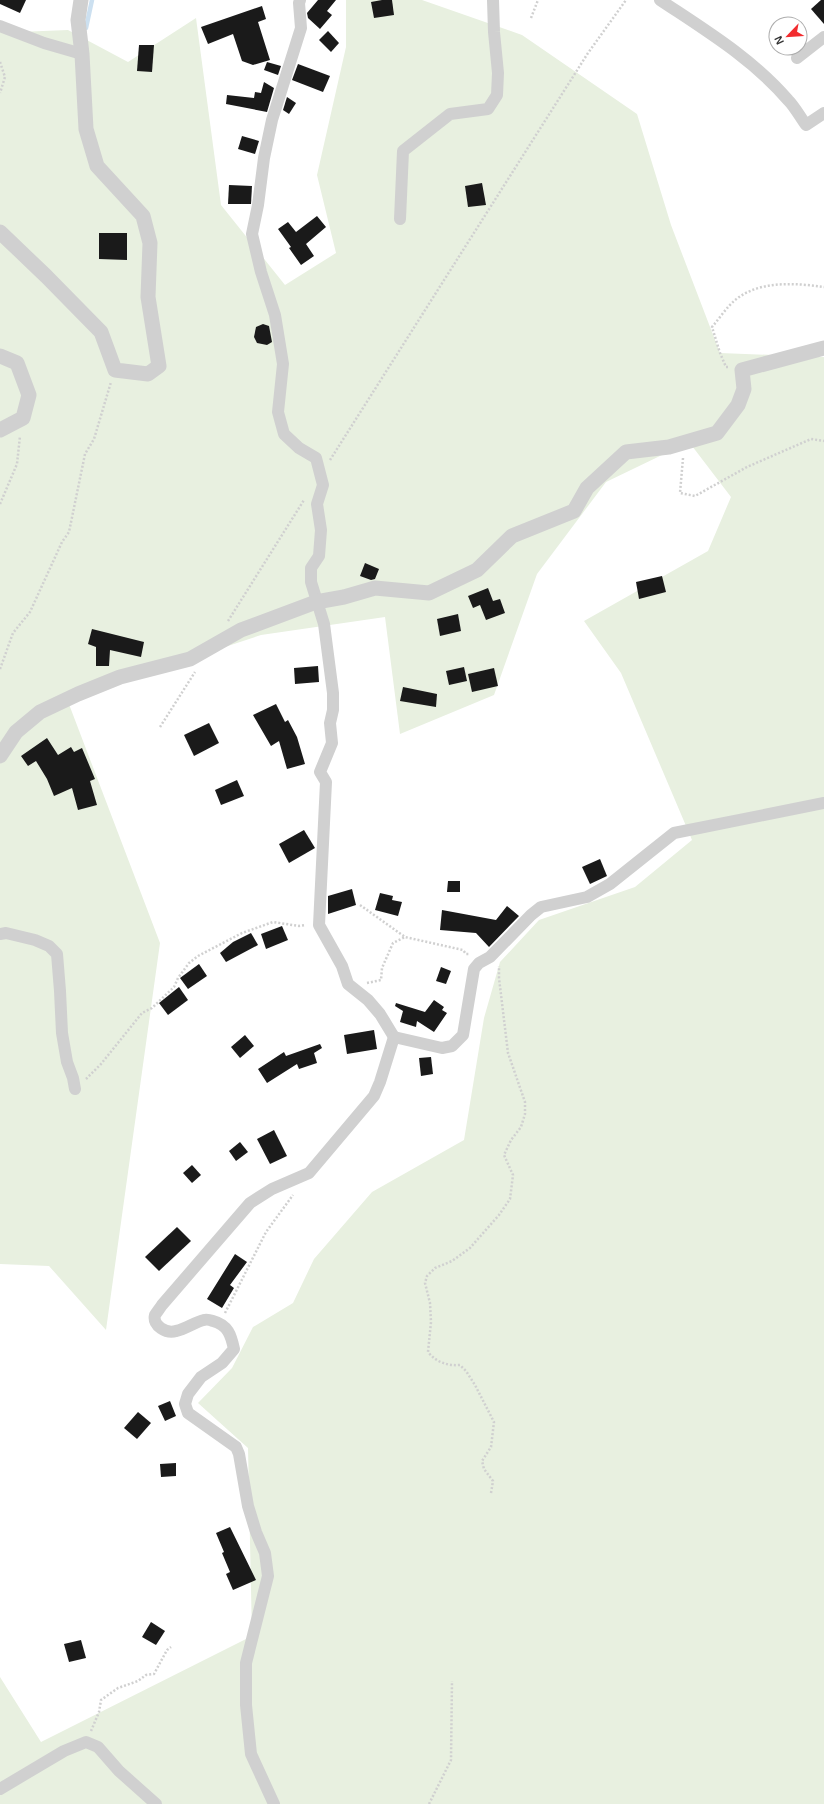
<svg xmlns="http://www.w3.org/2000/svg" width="824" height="1804" viewBox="0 0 824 1804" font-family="Helvetica,sans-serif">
<rect width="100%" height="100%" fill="#fff"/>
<path fill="#e8f0e0" d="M346 0H422L522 35 637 114 671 225 720 353 824 357V1804H0V1677L41 1742 252 1636 248 1448 198 1403 232 1368 253 1327 293 1303 314 1259 372 1192 464 1140 484 1018 500 962 539 920 635 887 692 840 621 673 584 621 708 551 731 497 689 442 606 482 537 574 494 695 400 734 385 617 261 635 67 699 160 943 106 1330 49 1266 0 1264V21L18 32 68 30 128 62 196 18 221 205 285 285 336 253 317 175 346 47Z"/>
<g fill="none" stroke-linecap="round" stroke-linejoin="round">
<path stroke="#cce0f0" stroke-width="4.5" d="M86 28 92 0"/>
</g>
<g fill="#1a1a1a">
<path d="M0 0H26L20 13 0 4Z"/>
<path d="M318 0H336L327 11 332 15 320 29 308 18 307 13Z"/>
<path d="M382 0H392L394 15 374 18 371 2Z"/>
<path d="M821 0H824V24L811 9Z"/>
<path d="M262 6 266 19 258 22 270 60 253 65 242 61 233 34 208 44 201 27Z"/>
<path d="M328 31 339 43 331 52 319 40Z"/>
<path d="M139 45H154L152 72 137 71Z"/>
<path d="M267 62 281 66 278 75 264 70Z"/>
<path d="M298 64 330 76 323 92 292 80Z"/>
<path d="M264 82 274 88 267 112 226 104 227 95 254 98 255 92 261 93Z"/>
<path d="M287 97 296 103 289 114 283 110Z"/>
<path d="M242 136 259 141 255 154 238 149Z"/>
<path d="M482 183 486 205 468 207 465 186Z"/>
<path d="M229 185 252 186 251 204H228Z"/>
<path d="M317 216 326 227 306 244 314 256 301 265 289 248 291 247 278 229 288 222 296 232Z"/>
<path d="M99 233H127V260L99 259Z"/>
<path d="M263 324 269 326 272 342 267 345 257 343 254 337 256 327Z"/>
<path d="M365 563 379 569 375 579 371 580 360 576Z"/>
<path d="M662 576 666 592 639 599 636 582Z"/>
<path d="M488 588 493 601 500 599 505 613 486 620 480 605 473 608 468 596Z"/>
<path d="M458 614 461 631 440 636 437 619Z"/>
<path d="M92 629 144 642 141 657 110 650 109 666H96V647L88 644Z"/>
<path d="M318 666 319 682 295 684 294 668Z"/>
<path d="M464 667 467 681 449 685 446 671Z"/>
<path d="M494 668 498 686 472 692 468 674Z"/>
<path d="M403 687 437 694 436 707 400 701Z"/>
<path d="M276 704 285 722 288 720 297 737 305 764 287 769 279 741 271 746 253 715Z"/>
<path d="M209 723 219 743 194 756 184 735Z"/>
<path d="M47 738 58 755 71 747 74 752 82 748 95 779 90 781 97 805 78 810 72 788 54 796 47 779 36 761 28 766 21 756Z"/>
<path d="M237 780 244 796 221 805 215 790Z"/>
<path d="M304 830 315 848 289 863 279 844Z"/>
<path d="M600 859 607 876 590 884 582 867Z"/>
<path d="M448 881H460V892H447Z"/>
<path d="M352 889 356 905 328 914V896Z"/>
<path d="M380 893 393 896 392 900 402 902 398 916 375 910Z"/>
<path d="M507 906 519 916 489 947 476 933 440 930 442 910 496 920Z"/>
<path d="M282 926 288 940 266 949 261 934Z"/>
<path d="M251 933 258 945 226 962 220 953 233 942Z"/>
<path d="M199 964 207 976 188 989 180 978Z"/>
<path d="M441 967 451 971 446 984 436 981Z"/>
<path d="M179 987 188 1000 168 1015 159 1003Z"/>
<path d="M434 1000 444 1007 442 1010 447 1013 434 1032 417 1021 416 1027 400 1022 403 1011 395 1006 396 1003 425 1012Z"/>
<path d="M374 1030 377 1049 347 1054 344 1035Z"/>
<path d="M245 1035 254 1046 240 1058 231 1047Z"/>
<path d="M320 1044 322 1048 314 1053 317 1063 299 1069 297 1064 267 1083 258 1069 284 1052 286 1056Z"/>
<path d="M431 1057 433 1074 421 1076 419 1058Z"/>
<path d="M274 1130 287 1156 270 1164 257 1139Z"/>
<path d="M240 1142 248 1152 236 1161 229 1151Z"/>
<path d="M192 1165 201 1175 192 1183 183 1173Z"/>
<path d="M177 1227 191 1241 159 1271 145 1257Z"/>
<path d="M235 1254 247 1262 230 1285 234 1288 222 1308 207 1299Z"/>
<path d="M170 1401 176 1416 165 1421 158 1406Z"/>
<path d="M138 1412 151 1423 137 1439 124 1428Z"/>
<path d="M176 1463V1476L161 1477 160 1464Z"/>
<path d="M230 1527 256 1580 233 1590 226 1574 230 1572 222 1553 224 1552 216 1533Z"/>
<path d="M151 1622 165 1631 156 1645 142 1637Z"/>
<path d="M81 1640 86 1658 69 1662 64 1644Z"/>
</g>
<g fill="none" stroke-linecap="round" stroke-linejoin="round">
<g stroke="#d0d0d0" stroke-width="2.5" stroke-dasharray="2 2" stroke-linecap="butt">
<path d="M531 18 538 0"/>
<path d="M0 62 5 77 0 93"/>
<path d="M728 367H726L720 353 712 327C719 319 726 308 734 301 758 280 795 283 824 287"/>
<path d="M683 458 680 493 695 496 747 467 811 439 824 441"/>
<path d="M330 460 588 53 626 0"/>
<path d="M0 504 17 464 20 436"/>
<path d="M228 621 304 500"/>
<path d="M0 669 13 633 30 612 62 542 69 532 85 454 94 439 111 382"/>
<path d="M160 727 195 672"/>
<path d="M360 905 405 937 463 950 466 954H470"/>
<path d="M367 983 381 980 382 968 393 943 405 937"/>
<path d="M86 1079 101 1064 142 1013 152 1008 174 987 178 978 189 963 198 956 242 933 273 922 299 926 306 925"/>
<path d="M225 1313 266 1232 293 1195"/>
<path d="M491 1493 493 1481 484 1469 482 1461 491 1447 494 1422 475 1385 466 1371 460 1365C447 1366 436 1362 428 1352L431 1322 430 1303 425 1283 427 1276 435 1268 452 1261 470 1248 499 1215 510 1199 513 1175 504 1155 511 1140 521 1127 525 1114V1102L508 1053 499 978V966"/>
<path d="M91 1731 99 1712 101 1700 118 1688 138 1681 146 1675 154 1674 167 1650 171 1647"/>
<path d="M429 1804 451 1760 452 1681"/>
</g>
<g stroke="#d0d0d0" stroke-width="12">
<path d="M300 0 299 3 301 28 272 120 264 158 258 205 252 234 261 272 275 315 283 364 278 412 284 434 299 448 316 458 323 485 317 504 321 530 319 556 311 568V582L324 624 333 693V710L330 723 332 743 320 772 326 782 319 925 342 966 348 984 368 1000 380 1014 394 1037"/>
<path d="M660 0C705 30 753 59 788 100 795 107 800 117 806 125L824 113"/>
<path d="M0 26 44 43 82 54"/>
<path d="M797 58 824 37"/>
<path d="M400 219 403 151 450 114 488 109 497 95 498 73 494 32 493 0"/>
<path d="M0 934 6 933 35 940 49 946 57 954 60 991 62 1033 67 1062 73 1078 75 1089"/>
<path d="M0 1789 64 1751 86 1742 98 1747 119 1771 156 1804"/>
<path d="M274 1804 251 1754 246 1705V1663L268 1576 265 1553 256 1532 248 1506 239 1454 236 1447 188 1413 185 1404 188 1394 201 1377 222 1363 234 1349C231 1335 228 1325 213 1321 210 1320 207 1319 204 1320 195 1322 186 1329 176 1331 167 1334 152 1326 155 1315 157 1312 160 1308 162 1305L250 1203 272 1189 309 1173 374 1096 380 1082 394 1037 442 1048 452 1046 463 1035 474 969 479 963 490 957 531 915 541 907 587 897 610 884 674 833 824 803"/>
</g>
<g stroke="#d0d0d0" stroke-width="15">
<path d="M0 232 46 276 101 332 115 370 148 374 159 366 148 297 150 243 143 216 97 166 86 129 82 54 78 20 81 0"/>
<path d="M0 356 17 363 29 395 23 418 0 430"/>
<path d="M0 756 16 732 40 712 78 694 120 677 190 659 241 630 316 602 344 597 375 588 429 593 477 570 512 536 574 511 587 488 626 452 669 447 717 433 738 405 744 389 742 370 824 348"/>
</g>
</g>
<g transform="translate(788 36) rotate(245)"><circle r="19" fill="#ffffff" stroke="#adadad"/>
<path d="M0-3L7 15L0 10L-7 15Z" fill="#f22c2f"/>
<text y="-6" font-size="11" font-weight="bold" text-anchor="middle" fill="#333333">N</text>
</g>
</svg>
